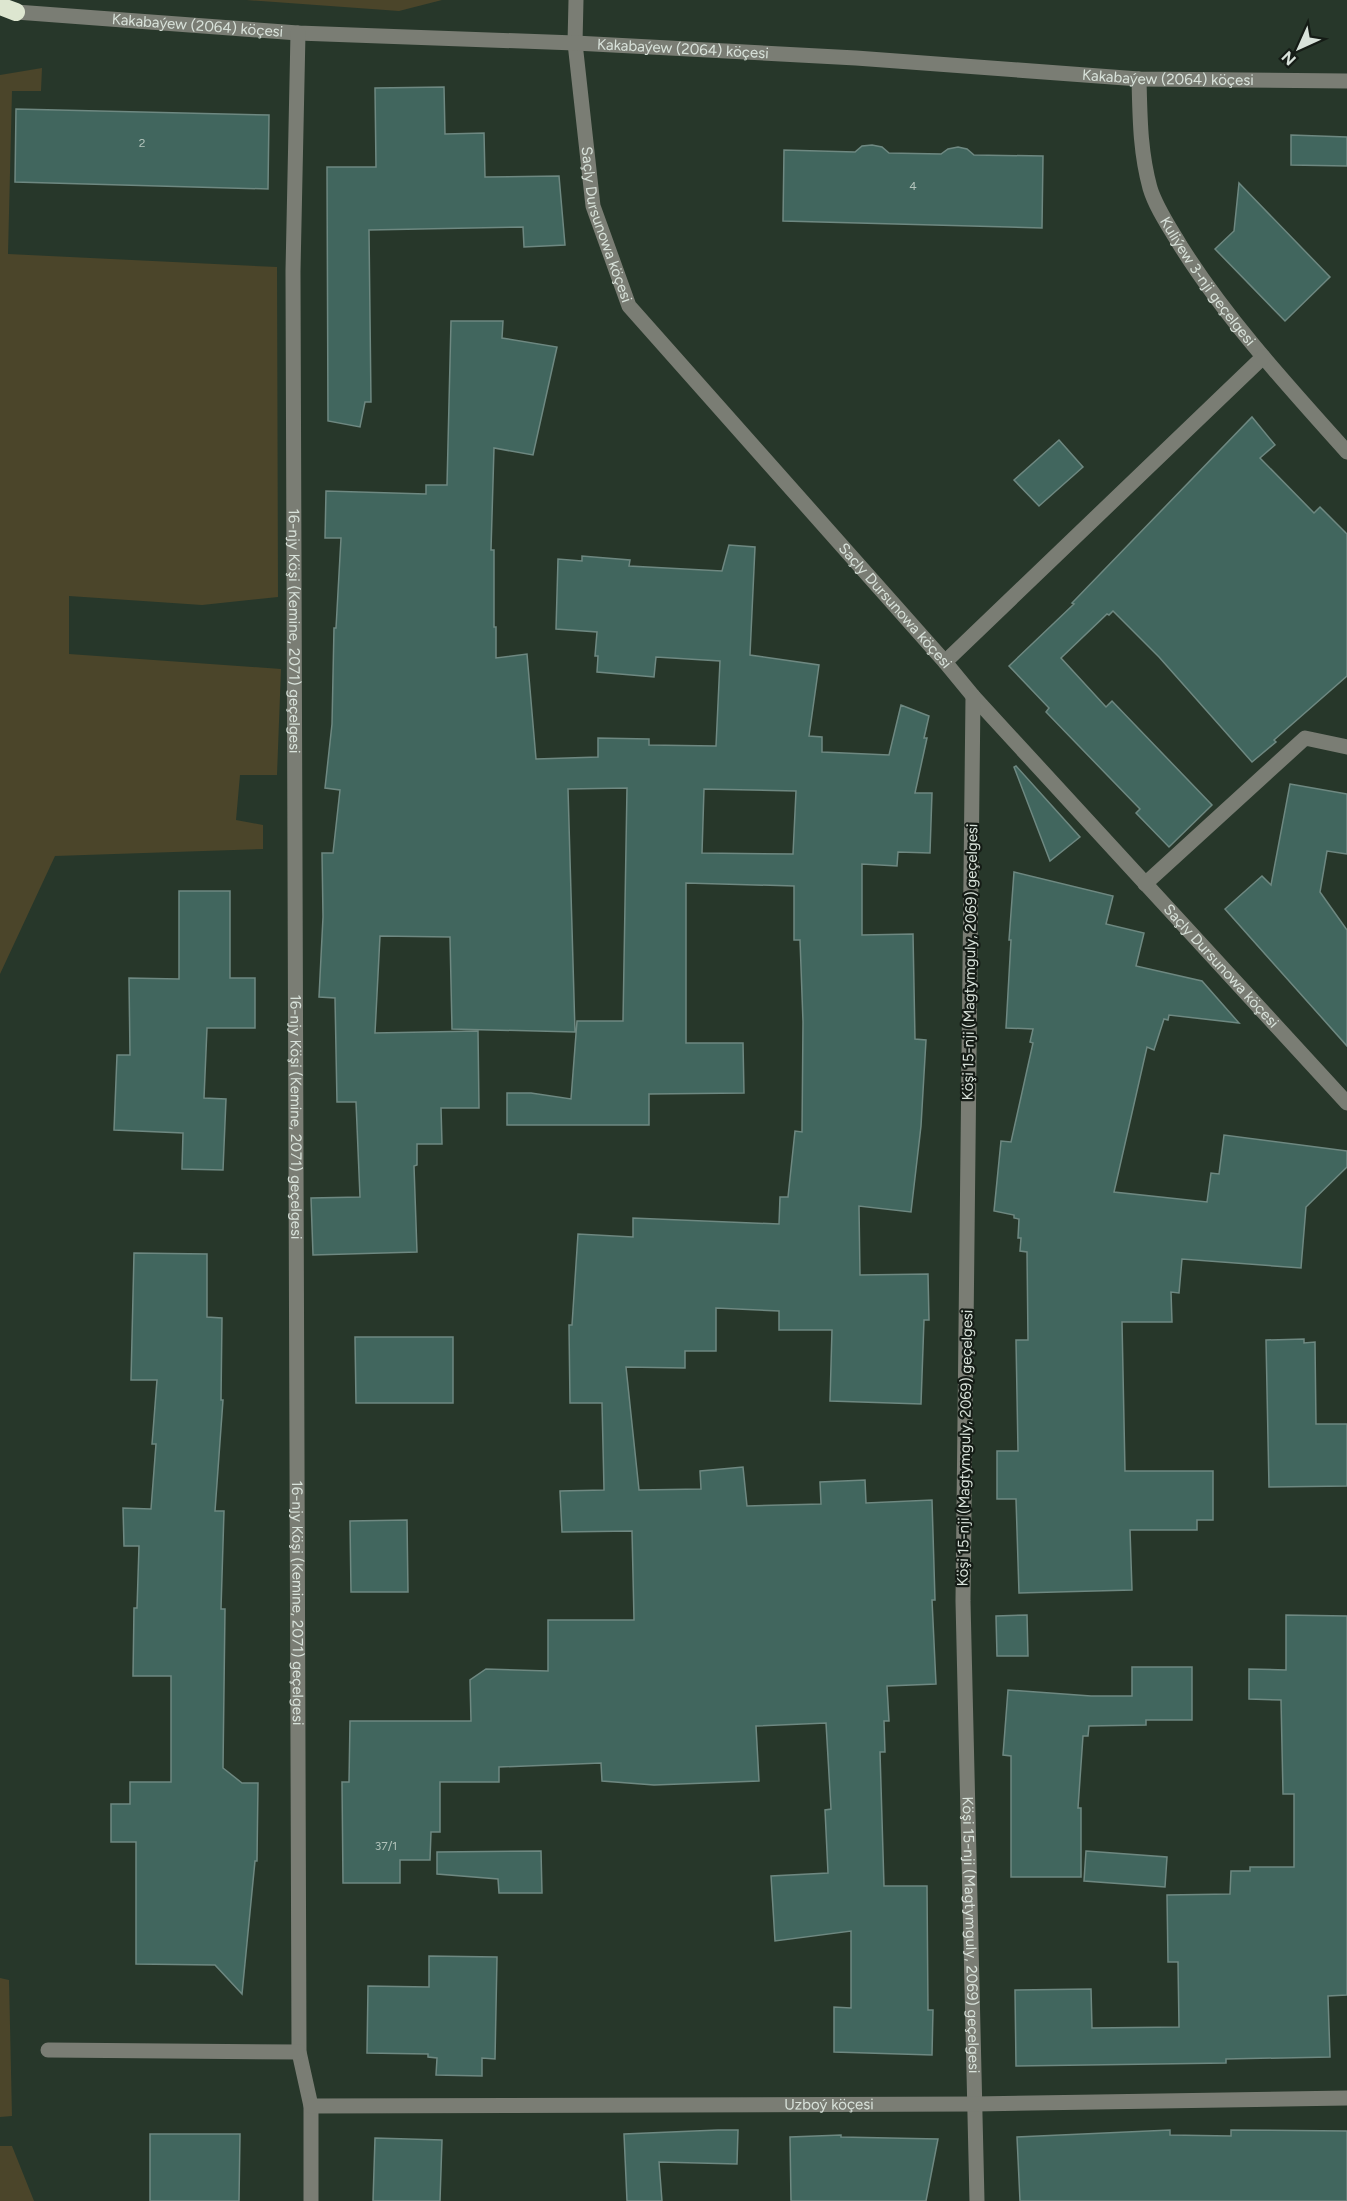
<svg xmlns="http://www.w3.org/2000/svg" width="1347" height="2201" viewBox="0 0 1347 2201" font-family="Figtree,sans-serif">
<rect width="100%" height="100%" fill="#27372a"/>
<g fill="#4b452a">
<path d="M246 0H442L399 11Z"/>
<path d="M42 68 41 91H12L8 254 277 267 278 597 202 605 69 596V654L281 669 277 775H240L236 820 263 825V849L55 856 0 974V75Z"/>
<path d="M0 1978 9 1980 12 2116 0 2117Z"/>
<path d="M0 2146H12L34 2201H0Z"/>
</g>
<g fill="#41665e" stroke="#6e8881" stroke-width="1.5" fill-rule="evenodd">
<path d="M444 87 445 134 484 133 485 177 559 176 565 245 524 247 523 227 369 230 371 402H365L360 427 328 421 327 167H376L375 88Z"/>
<path d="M16 109 269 115 268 189 15 182Z"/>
<path d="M1291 135 1347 137V166L1291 165Z"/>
<path d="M872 145 882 147 889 153 941 154 948 149 958 147 967 149 974 155 1043 156 1042 228 783 221 784 150 855 152 862 146Z"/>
<path d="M1239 183 1330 277 1285 321 1215 249 1234 231Z"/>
<path d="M451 321H503L502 338 557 347 533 455 494 448 491 550H494V627H496V658L527 654 536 759 598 757V738L649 739V745L716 746 720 661 656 657 654 677 597 672 598 656H595L597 632 556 629 558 559 582 561V556L630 560 629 566 722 571 729 545 755 547 750 655 819 665 809 736 822 737V752L889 755 901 705 929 716 924 738H927L915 793H932L930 853 898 852 897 866 862 864V935L913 934 915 1039 926 1040 921 1126 911 1212 859 1206 860 1275 928 1274 929 1320H924L921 1404 830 1401 832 1330H779V1311L716 1308V1351H685V1368L626 1367 639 1490 701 1489 700 1471 743 1467 747 1506 821 1504 820 1482 865 1480 866 1503 932 1500 935 1600H932L936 1684 887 1686 889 1721H884L885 1752H880L884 1886H927L928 2010H933L932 2055 834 2052V2007L851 2008V1931L775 1941 771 1876 828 1873 825 1810 831 1809 826 1723 756 1726 759 1781 654 1785 602 1781 601 1763 499 1767V1782H440V1832H431L430 1860H400V1883H343L342 1782H349L350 1721H471L470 1680 486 1669 548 1671V1620H634L632 1531 562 1532 560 1491 604 1490 602 1403H570L569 1325H572L578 1234 633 1237V1218L779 1224 780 1197H788L795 1131 802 1132 803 1022 800 940H794V886L686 883V1043H743L744 1093 649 1094V1125H507V1093H531L571 1099 577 1021H623L627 788 568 789 575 1032 452 1029 450 937 380 936 375 1033 478 1031 479 1108H441L442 1144H417V1165L414 1166 417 1252 313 1255 311 1198 360 1197 356 1102H337L335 998 319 997 323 917 322 853H333L340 790 325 788 332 724 334 628H336L341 538H325L326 491 426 494V485H447ZM704 789 796 791 793 854 702 853Z"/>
<path d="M1252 417 1275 445 1260 458 1314 513 1320 507 1347 534V676L1274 740 1276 742 1252 762 1159 657 1113 611 1109 615 1107 614 1061 658 1106 707 1112 701 1212 805 1169 847 1136 813 1140 809 1046 712 1049 708 1009 666 1074 604 1072 603Z"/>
<path d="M1059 440 1083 467 1039 506 1014 480Z"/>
<path d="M1016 766 1080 837 1050 861 1014 767Z"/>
<path d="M1290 784 1347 794V854L1327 851 1320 892 1347 930V1046L1225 909 1262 876 1271 885Z"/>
<path d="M1014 872 1113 896 1106 924 1144 933 1136 966 1202 981 1239 1023 1169 1015 1168 1020 1164 1019 1154 1050 1147 1047 1114 1192 1207 1202 1211 1173 1219 1174 1224 1135 1347 1151V1167L1306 1207 1301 1268 1182 1259 1179 1293 1171 1292 1172 1322H1122L1125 1471H1213V1520H1197V1530H1130L1132 1590 1019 1593 1016 1499H997V1451H1018L1016 1340H1028L1027 1252 1020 1251 1021 1238H1018L1019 1219 1014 1218V1215L994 1211 1001 1141 1011 1142 1033 1043 1030 1042 1033 1029 1006 1028 1011 940H1009Z"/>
<path d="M179 891H230V978H255V1028H207L204 1098 226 1099 223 1170 182 1169 183 1133 114 1130 117 1055H130L129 978 179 979Z"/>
<path d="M134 1253 207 1254V1317L222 1318 221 1400H223L215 1511H224L221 1609H225L223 1768 242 1783H258L257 1861H255L242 1994 215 1965 136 1964V1842H111V1804H130V1782H171V1676H133L134 1608H137L139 1546H124L123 1508 151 1509 156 1444H152L157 1380H131Z"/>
<path d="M355 1337H453V1403H356Z"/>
<path d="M1304 1339V1343L1315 1342 1316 1424H1347V1486L1269 1487 1266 1340Z"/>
<path d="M407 1520 408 1592H351L350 1521Z"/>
<path d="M1027 1615 1028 1656H997L996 1616Z"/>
<path d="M1286 1615 1347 1616V1995L1328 1996 1330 2057 1226 2059V2063L1016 2066 1015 1990 1091 1989 1092 2028 1179 2027 1178 1962H1168L1167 1895 1230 1894 1231 1871H1250V1867H1294V1794H1283L1281 1700 1249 1699V1669L1286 1670Z"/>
<path d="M1132 1667H1192V1720H1146V1725L1089 1726 1088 1736H1083L1078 1808H1081V1877H1011V1756L1003 1755 1008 1690 1091 1696H1132Z"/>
<path d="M541 1851 542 1893H499L498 1879 437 1874V1852Z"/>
<path d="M1086 1851 1167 1857 1165 1887 1084 1881Z"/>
<path d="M429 1956 497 1957 495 2059 482 2058V2076L436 2075 437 2058 428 2057V2054L367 2053 368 1986 429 1987Z"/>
<path d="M718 2130H738L737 2164 659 2162 662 2201H627L624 2134Z"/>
<path d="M1170 2130V2135L1231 2136V2130L1347 2131V2201H1020L1017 2137Z"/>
<path d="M150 2134H240L239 2201H150Z"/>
<path d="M841 2135V2137L938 2139 926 2201H791L790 2137Z"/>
<path d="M375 2138 442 2140 440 2201H373Z"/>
</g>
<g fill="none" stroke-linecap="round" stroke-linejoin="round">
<g stroke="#7a7d74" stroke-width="15">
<path id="s1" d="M576 0 575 43 593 206 629 306 945 662 973 696 1347 1103"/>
<path id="s2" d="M16 12 298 33 575 43 856 58 1139 79 1347 81"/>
<path id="s3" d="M298 33 293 271 299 2052 311 2106V2201"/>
<path id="s4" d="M1139 79C1140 118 1140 151 1150 188 1156 208 1170 228 1180 245 1227 320 1288 386 1347 452"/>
<path d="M945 662 1263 357"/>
<path id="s5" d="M973 696 963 1601 977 2201"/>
<path d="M1145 884 1305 738 1347 747"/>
<path d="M48 2050 299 2052"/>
<path id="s6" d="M311 2106 975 2104 1347 2098"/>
</g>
<path stroke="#dde6d0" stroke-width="18" d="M0 6 16 12"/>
</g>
<g text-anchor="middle" stroke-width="4.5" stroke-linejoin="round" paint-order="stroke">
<g font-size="12" fill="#b2c3bb">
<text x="142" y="147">2</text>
<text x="913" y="190">4</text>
<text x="386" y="1850">37/1</text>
</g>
<g font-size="15" fill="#d8e2da" stroke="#151c16">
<text dy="5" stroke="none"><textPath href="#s2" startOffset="182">Kakabaýew (2064) köçesi</textPath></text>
<text dy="5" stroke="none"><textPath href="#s2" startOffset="668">Kakabaýew (2064) köçesi</textPath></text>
<text dy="5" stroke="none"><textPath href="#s2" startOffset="1154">Kakabaýew (2064) köçesi</textPath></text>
<text dy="5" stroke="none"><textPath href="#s1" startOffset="228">Saçly Dursunowa köçesi</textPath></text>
<text dy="5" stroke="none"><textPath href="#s4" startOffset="220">Kuliýew 3-nji geçelgesi</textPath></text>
<text dy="5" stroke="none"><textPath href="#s1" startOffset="714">Saçly Dursunowa köçesi</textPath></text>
<text dy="5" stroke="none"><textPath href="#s3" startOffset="598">16-njy Köşi (Kemine, 2071) geçelgesi</textPath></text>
<text transform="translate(970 962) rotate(-89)" y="5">Köşi 15-nji (Magtymguly, 2069) geçelgesi</text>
<text dy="5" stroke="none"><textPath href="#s1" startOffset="1200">Saçly Dursunowa köçesi</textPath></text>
<text dy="5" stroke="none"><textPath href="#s3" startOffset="1084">16-njy Köşi (Kemine, 2071) geçelgesi</textPath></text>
<text transform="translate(965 1448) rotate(-89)" y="5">Köşi 15-nji (Magtymguly, 2069) geçelgesi</text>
<text dy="5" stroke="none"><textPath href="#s3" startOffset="1570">16-njy Köşi (Kemine, 2071) geçelgesi</textPath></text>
<text dy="5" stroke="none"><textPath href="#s5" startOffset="1239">Köşi 15-nji (Magtymguly, 2069) geçelgesi</textPath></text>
<text dy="5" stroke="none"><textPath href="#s6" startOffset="518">Uzboý köçesi</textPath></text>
</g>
</g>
<g transform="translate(1299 48) rotate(225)" stroke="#151c16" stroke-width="4.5" paint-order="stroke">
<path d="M0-4.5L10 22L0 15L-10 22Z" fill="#d8e2da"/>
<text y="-9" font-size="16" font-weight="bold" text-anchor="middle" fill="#d8e2da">N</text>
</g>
</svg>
